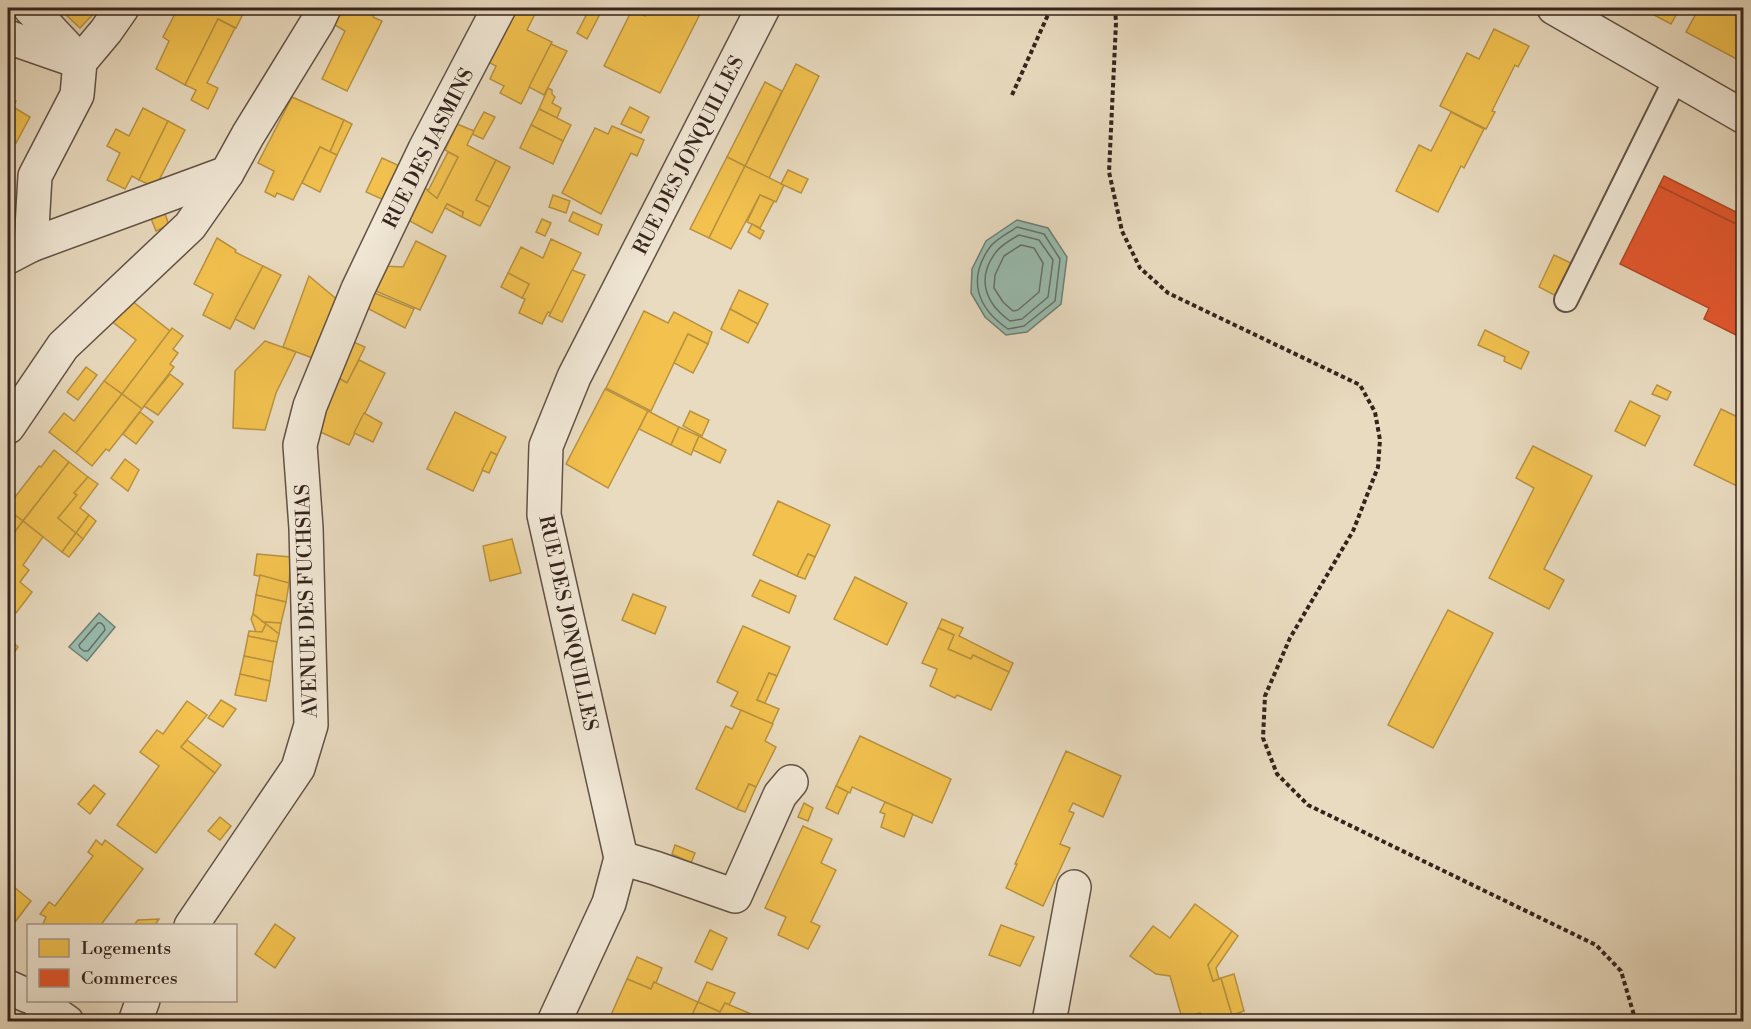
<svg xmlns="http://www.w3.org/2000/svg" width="1751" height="1029" viewBox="0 0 1751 1029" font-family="'Libre Bodoni',serif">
<rect width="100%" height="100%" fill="#e9dbc0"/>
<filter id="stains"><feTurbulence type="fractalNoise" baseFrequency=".00333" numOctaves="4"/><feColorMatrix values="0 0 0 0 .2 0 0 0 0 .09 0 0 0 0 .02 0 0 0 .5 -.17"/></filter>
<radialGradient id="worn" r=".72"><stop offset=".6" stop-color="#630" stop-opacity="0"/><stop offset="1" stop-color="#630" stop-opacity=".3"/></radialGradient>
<g fill="#98bbae" stroke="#707f74" stroke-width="1.5">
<path d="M1017 220 1048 228 1067 257 1061 304 1027 332 1006 335 985 317 971 293 972 269 986 241Z"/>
<path d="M99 613 115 627 87 661 69 647Z"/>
</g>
<g fill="#f2c14e" stroke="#b99240" stroke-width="1.5">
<path d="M69 8H99L80 28 64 13Z"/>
<path d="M178 8H246L236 28 218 19 185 85 156 69 169 41 163 37Z"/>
<path d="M338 8H376L373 17 382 21 347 91 322 79 345 31 330 22Z"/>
<path d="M513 8H538L527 30 552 42 521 104 500 93 504 86 490 79 496 66 486 61Z"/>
<path d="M590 8 601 12 587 39 577 33Z"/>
<path d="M633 8H649L645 16 632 10Z"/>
<path d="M649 8H703L660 93 604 66 632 10 645 16Z"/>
<path d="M1641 8H1680L1671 24Z"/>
<path d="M1699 8H1744V63L1686 32Z"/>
<path d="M218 19 235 28 207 83 218 88 208 109 191 100 196 90 185 85Z"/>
<path d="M1494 29 1529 46 1518 67 1515 65 1492 111 1495 112 1486 129 1440 106 1467 53 1479 59Z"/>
<path d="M551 44 567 51 544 95 529 87Z"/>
<path d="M796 64 819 76 769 178 745 166Z"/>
<path d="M765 82 782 91 745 166 727 157Z"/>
<path d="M548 88 552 90V94L555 97 552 103 561 108 557 118 539 109Z"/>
<path d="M8 96 16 101 13 107 30 117 16 143 12 141 8 148Z"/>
<path d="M292 97 344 120 330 152 320 147 293 200 277 193 275 197 265 192 274 171 258 163Z"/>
<path d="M630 107 649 117 641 133 621 124Z"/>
<path d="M143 108 168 121 139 180 132 176 125 189 107 180 120 153 107 146 116 129 129 136Z"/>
<path d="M539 109 571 125 563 141 531 125Z"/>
<path d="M484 112 495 117 483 139 472 134Z"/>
<path d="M1451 112 1484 129 1464 168 1461 166 1438 212 1396 191 1419 145 1431 151Z"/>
<path d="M344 120 352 124 337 155 330 152Z"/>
<path d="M168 121 185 130 156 186 154 187 139 180Z"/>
<path d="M457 124 474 131 467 145 496 160 476 200 490 207 480 226 462 217 463 212 447 204 432 233 406 219 423 186 437 198 458 157 445 150Z"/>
<path d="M531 125 563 141 553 164 520 148Z"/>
<path d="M612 126 644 140 637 156 631 153 601 214 562 193 595 128 608 134Z"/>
<path d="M320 147 337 155 320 192 302 183Z"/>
<path d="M448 152 458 157 437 198 428 191Z"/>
<path d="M727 157 745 166 709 238 690 229Z"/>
<path d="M382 158 400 166 384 200 366 192Z"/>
<path d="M496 160 510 167 490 207 476 200Z"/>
<path d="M745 166 784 185 776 202 760 195 731 249 709 238Z"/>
<path d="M788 170 808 179 801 193 781 184Z"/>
<path d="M553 195 570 201 566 213 549 207Z"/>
<path d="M760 195 774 201 760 228 747 222Z"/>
<path d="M447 204 463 212 462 217 445 208Z"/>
<path d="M164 211 169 225 156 231 150 216Z"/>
<path d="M573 212 602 225 598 235 569 221Z"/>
<path d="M542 219 551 223 545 236 536 232Z"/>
<path d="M752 224 764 231 760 239 748 232Z"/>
<path d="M217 238 236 250 235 252 263 266 230 329 203 315 213 294 194 284Z"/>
<path d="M551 239 581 253 551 313 548 312 542 324 519 313 525 299 522 298 529 284 508 273 521 247 543 258Z"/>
<path d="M416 241 446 256 420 310 371 289 383 266 403 267Z"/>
<path d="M1554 255 1573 264 1558 297 1539 287Z"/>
<path d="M263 266 281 275 254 329 235 319Z"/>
<path d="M572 270 585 275 562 322 549 316Z"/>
<path d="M508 273 529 284 522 298 501 287Z"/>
<path d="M309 276 340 302 318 360 283 347Z"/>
<path d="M739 290 768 304 758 324 730 309Z"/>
<path d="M372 292 414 309 405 328 365 307Z"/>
<path d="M127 297 170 331 122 394 104 381 136 340 110 320Z"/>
<path d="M730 309 758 324 748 343 721 329Z"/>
<path d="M644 311 668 323 674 312 712 332 708 344 688 334 651 411 606 388Z"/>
<path d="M172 328 183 336 173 349 178 353 170 364 174 367 142 409 122 394Z"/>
<path d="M1485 330 1529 352 1521 369 1504 361 1505 357 1478 345Z"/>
<path d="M688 334 708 344 693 373 674 363Z"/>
<path d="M349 340 365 347 347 383 335 376Z"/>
<path d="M265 341 296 352 276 393 265 430 233 428 235 371Z"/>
<path d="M359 360 385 373 349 445 314 429 335 376 347 383Z"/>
<path d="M86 367 97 375 78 400 67 392Z"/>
<path d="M170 374 183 384 158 415 144 406Z"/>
<path d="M104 381 122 394 76 453 49 432 64 413 74 421Z"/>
<path d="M1657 385 1671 392 1667 400 1652 394Z"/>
<path d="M605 389 648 411 608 488 566 464Z"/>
<path d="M122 394 142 409 109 451 106 449 92 466 76 453Z"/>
<path d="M1630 401 1660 416 1645 446 1615 431Z"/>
<path d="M1721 409 1744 420V473L1737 486 1694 465Z"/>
<path d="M648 411 679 427 671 445 639 429Z"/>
<path d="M690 411 709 420 702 436 683 426Z"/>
<path d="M140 412 153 422 136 444 123 434Z"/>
<path d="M455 412 506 437 497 455 491 452 473 491 427 469Z"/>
<path d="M364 413 382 423 373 442 354 433Z"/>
<path d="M679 427 699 436 691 455 671 445Z"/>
<path d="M699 436 726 450 720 463 693 450Z"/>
<path d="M1533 446 1592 476 1544 569 1564 580 1549 609 1489 578 1534 488 1516 478Z"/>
<path d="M54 450 69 462 23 521 8 510V506L39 466 41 467Z"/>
<path d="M491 452 497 455 489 473 482 470Z"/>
<path d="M125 459 139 470 128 491 111 478Z"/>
<path d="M69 462 88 477 74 493 77 495 58 518 76 533 62 552 23 521Z"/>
<path d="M88 477 98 484 80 508 89 515 76 533 58 518 77 495 74 493Z"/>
<path d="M778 501 830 525 815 557 808 554 797 576 753 555Z"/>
<path d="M8 510 23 521 8 541Z"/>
<path d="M89 515 96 521 83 539 76 533Z"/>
<path d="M23 521 43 537 23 565 29 570 20 582 32 592 16 613 8 607V541Z"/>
<path d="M76 533 83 539 69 557 62 552Z"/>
<path d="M512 539 521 573 490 581 483 546Z"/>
<path d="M257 554 291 557 289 583 254 575Z"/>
<path d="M808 554 815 557 805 579 797 576Z"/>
<path d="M260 575 289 583 286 602 256 595Z"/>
<path d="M855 577 907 603 887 645 834 619Z"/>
<path d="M760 580 796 596 789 613 752 596Z"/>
<path d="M633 594 666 607 655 634 622 620Z"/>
<path d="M256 595 286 602 281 623 263 622 253 614Z"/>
<path d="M1448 610 1493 633 1433 748 1388 725Z"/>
<path d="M253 614 266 624 262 632H256L251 619Z"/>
<path d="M942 619 963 628 959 636 1013 663 1009 672 973 655 971 659 948 649 954 635 938 628Z"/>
<path d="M263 622 281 623 279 634 266 624Z"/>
<path d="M266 624 279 634 277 642 248 636 249 631 262 632Z"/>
<path d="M743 626 790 647 777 676 769 673 757 700 779 709 772 724 731 706 738 692 717 682Z"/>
<path d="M938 628 954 635 948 649 971 659 973 655 1009 672 991 710 957 695 955 698 930 686 937 669 922 663Z"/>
<path d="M248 636 277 642 273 662 244 656Z"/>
<path d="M8 637 18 647 8 661Z"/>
<path d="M244 656 273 662 270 681 240 674Z"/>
<path d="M769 673 777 676 765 703 757 700Z"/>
<path d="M240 674 270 681 266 701 235 695Z"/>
<path d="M221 700 236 709 223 727 208 718Z"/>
<path d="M187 701 207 715 181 747 215 773 156 853 117 825 159 766 140 752 157 730 163 734Z"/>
<path d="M741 710 773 724 765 741 776 747 756 787 749 784 737 809 696 789 726 726 732 729Z"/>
<path d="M860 736 951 779 932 823 852 787 850 793 836 786Z"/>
<path d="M187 740 221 765 215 773 181 747Z"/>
<path d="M1066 751 1121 776 1103 817 1073 803 1069 811 1074 813 1060 844 1070 848 1043 906 1006 888 1017 864H1015Z"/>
<path d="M749 784 756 787 745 812 737 809Z"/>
<path d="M94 785 105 794 90 814 78 804Z"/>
<path d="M836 786 848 792 838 814 826 808Z"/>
<path d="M885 802 913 814 904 837 881 827 885 814 880 812Z"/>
<path d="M804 803 813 808 808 821 798 817Z"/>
<path d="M220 817 231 826 220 840 208 831Z"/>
<path d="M803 826 832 839 821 863 836 870 811 922 820 926 808 949 778 935 786 917 765 908Z"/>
<path d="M96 840 102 845 105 840 143 869 100 926H42L46 917 40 914 49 902 55 906 93 856 88 852Z"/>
<path d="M675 845 695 853 691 863 672 854Z"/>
<path d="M8 882 31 901 12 926 8 922Z"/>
<path d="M1195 904 1232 931 1208 965 1213 981 1221 978 1232 1015 1209 1022H1202L1200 1013 1182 1018 1170 976 1156 974 1130 956 1153 926 1170 938Z"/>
<path d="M159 919 154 926H133L138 920Z"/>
<path d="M275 924 295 938 275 968 255 954Z"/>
<path d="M1001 925 1034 937 1020 966 989 955Z"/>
<path d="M710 930 727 938 712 970 695 962Z"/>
<path d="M1232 931 1238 936 1216 968 1219 979 1213 981 1208 965Z"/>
<path d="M637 957 662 968 656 983 654 982 651 989 627 979Z"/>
<path d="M1234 974 1244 1011 1232 1015 1221 978Z"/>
<path d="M627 979 651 989 654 982 698 1002 689 1022H624L611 1015Z"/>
<path d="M707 982 735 993 729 1005 725 1003 720 1012 698 1002Z"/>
<path d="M698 1002 720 1012 725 1003 751 1014 748 1022H689Z"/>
</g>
<g fill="#e4572e" stroke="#b04829" stroke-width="1.5">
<path d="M1664 176 1744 216V228L1659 186Z"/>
<path d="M1659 186 1744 228V339L1704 319 1709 308 1620 264Z"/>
</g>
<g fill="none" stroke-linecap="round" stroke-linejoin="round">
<g stroke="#667066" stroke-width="1.5">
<path d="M1017 227 1044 234 1060 259 1055 301 1024 326 1008 329C977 308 967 279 990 247 996 239 1009 233 1017 227Z"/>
<path d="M1019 235 1039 240 1053 260 1048 297 1022 319 1010 321C985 303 976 278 996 252 1001 245 1012 239 1019 235Z"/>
<path d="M1021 245 1034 248 1043 263 1039 292 1018 310 1013 311 1003 302 994 288 995 275 1004 256Z"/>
<path d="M98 623H101L104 626 105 630 88 651H84L80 648 79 645Z"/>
</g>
<g stroke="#625246" stroke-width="26">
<path id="service" d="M1566 300 1676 78"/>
</g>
<g stroke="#625246" stroke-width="36">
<g id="minor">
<path d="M30 8 77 58"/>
<path d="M1554 8 1744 117"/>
<path d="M8 37 80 62"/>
<path d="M31 245 35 176 77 95 80 62 106 31 122 8"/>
<path d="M8 257 31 245 227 173 248 135 318 21 324 8"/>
<path d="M8 427 63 346 190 226 227 173"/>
<path d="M621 858 655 868 735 896 780 795 791 782"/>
<path d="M191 926 298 768 311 725 306 528 300 445 310 406 358 289 425 149 499 8"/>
<path d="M8 987 28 996"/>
<path d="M36 1000 67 1022"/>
<path d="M135 1022 143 1000"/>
<path d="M554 1022 609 903 621 858 544 515 546 446 574 377 763 8"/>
<path d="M1049 1022 1074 887"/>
</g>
</g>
<g stroke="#35241e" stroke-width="4" stroke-dasharray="4.5 3" stroke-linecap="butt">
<path d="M1115 8 1116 23 1109 172 1122 231 1140 268 1168 293 1360 385 1375 412 1380 440 1378 467 1353 531 1290 638 1265 696 1263 738 1277 774 1308 805 1596 945 1621 971 1636 1022"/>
<path d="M1012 95 1051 8"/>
</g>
<use href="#service" stroke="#f1e8d6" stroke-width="22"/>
<use href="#minor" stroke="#f1e8d6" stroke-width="33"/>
</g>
<g text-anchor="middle" stroke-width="6" stroke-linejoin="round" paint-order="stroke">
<g font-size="20" fill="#35241e" stroke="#f1e8d6">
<text transform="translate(428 148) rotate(-63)" y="7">RUE DES JASMINS</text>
<text transform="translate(688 155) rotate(-63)" y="7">RUE DES JONQUILLES</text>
<text transform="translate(306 601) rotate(-92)" y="7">AVENUE DES FUCHSIAS</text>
<text transform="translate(569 623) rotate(78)" y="7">RUE DES JONQUILLES</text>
</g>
</g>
<rect width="1751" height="1029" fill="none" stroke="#e9dbc0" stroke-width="30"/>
<rect x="9" y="9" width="1733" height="1011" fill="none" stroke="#35241e" stroke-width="3"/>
<rect x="15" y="15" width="1721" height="999" fill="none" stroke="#35241e" stroke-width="1.5"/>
<rect x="27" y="924" width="210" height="78" fill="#f1e8d6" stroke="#a69a8c" stroke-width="1.5"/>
<rect x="39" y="939" width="30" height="18" fill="#f2c14e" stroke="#a69a8c" stroke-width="1.5"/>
<text x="81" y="954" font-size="18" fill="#35241e">Logements</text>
<rect x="39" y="969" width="30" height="18" fill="#e4572e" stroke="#a69a8c" stroke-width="1.5"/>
<text x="81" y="984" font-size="18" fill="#35241e">Commerces</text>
<rect width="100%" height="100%" filter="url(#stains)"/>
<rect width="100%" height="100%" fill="url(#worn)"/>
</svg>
